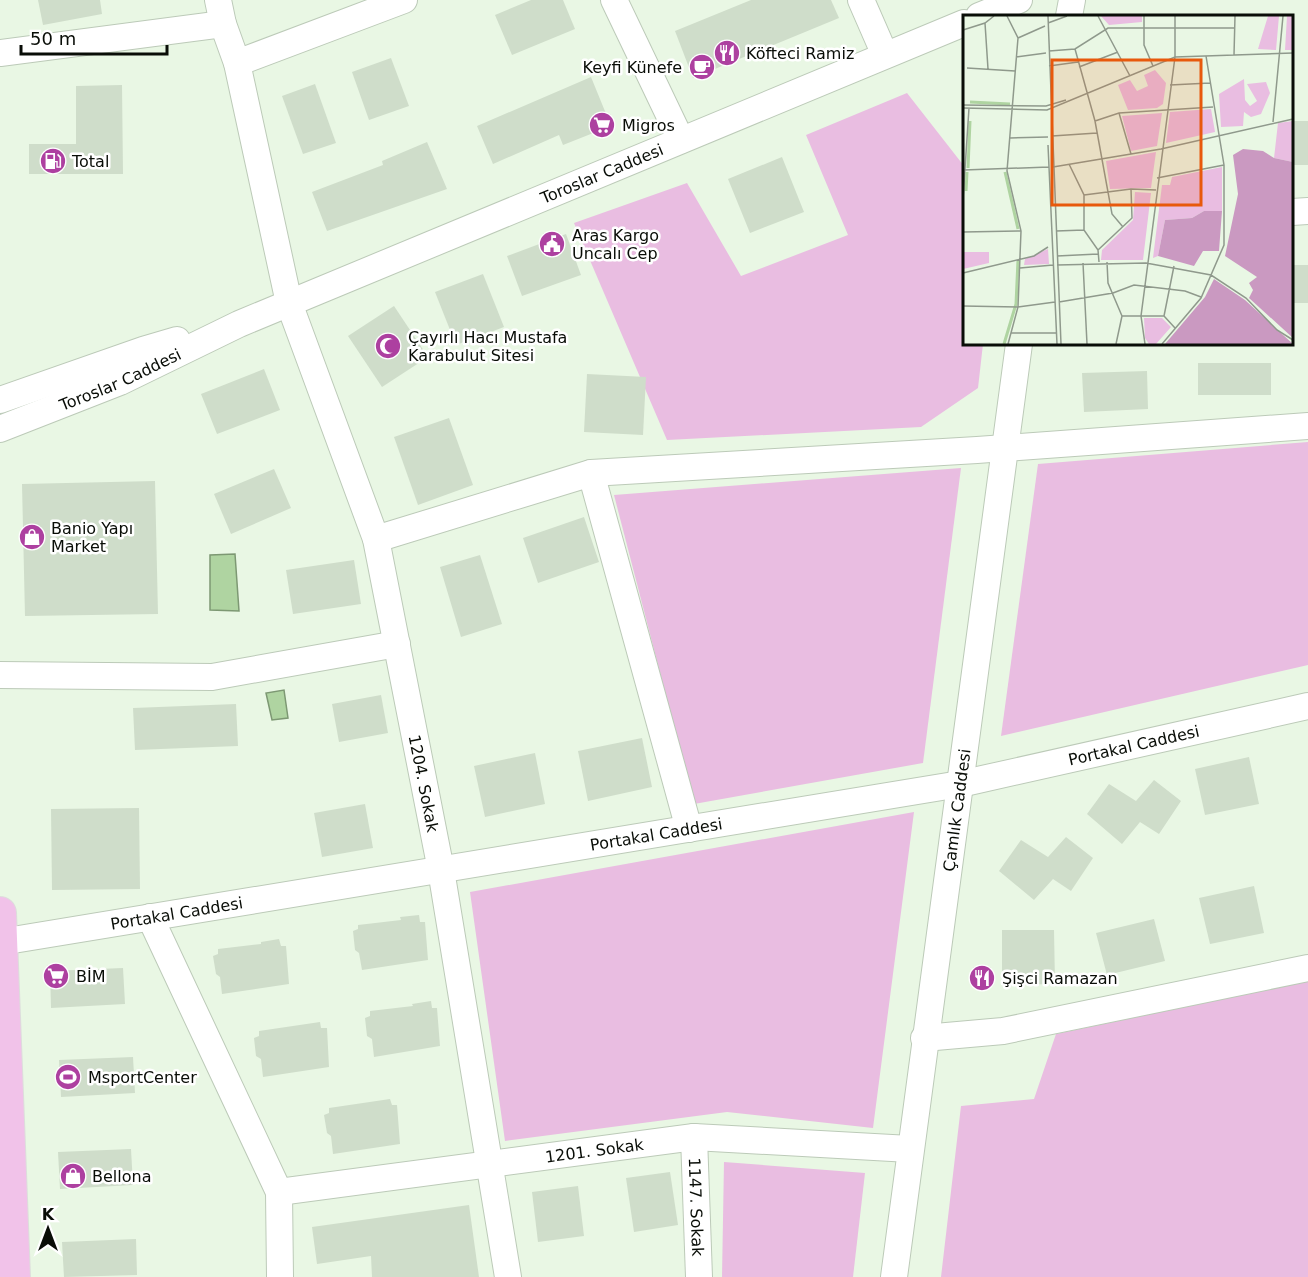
<svg xmlns="http://www.w3.org/2000/svg" width="1308" height="1277" viewBox="0 0 1308 1277" font-family="'DejaVu Sans',sans-serif">
<rect width="100%" height="100%" fill="#e9f7e4"/>
<g fill="#e9bde1">
<path d="M907 93 964 166V344H983L978 388 921 427 667 440 574 223 687 183 741 276 848 235 806 135Z"/>
<path d="M1308 442V665L1001 736 1038 464Z"/>
<path d="M961 468 923 763 694 804 614 495Z"/>
<path d="M914 812 873 1128 727 1112 505 1141 470 892Z"/>
<path d="M1308 981V1277H941L961 1106 1034 1099 1056 1034Z"/>
<path d="M724 1162 865 1173 853 1277H722Z"/>
</g>
<g fill="#afd4a1" stroke="#7d9873" stroke-width="1.5">
<path d="M235 554 239 611 210 610V555Z"/>
<path d="M284 690 288 718 272 720 266 693Z"/>
</g>
<g fill="#cfddca">
<path d="M38 0H100L102 14 43 25Z"/>
<path d="M531 0H563L575 29 512 55 495 15Z"/>
<path d="M751 0H831L839 18 693 78 675 31Z"/>
<path d="M391 58 409 106 369 120 352 72Z"/>
<path d="M591 77 611 126 563 145 559 135 493 164 477 126Z"/>
<path d="M315 84 336 143 303 154 282 96Z"/>
<path d="M122 85 123 174H29V144H76V86Z"/>
<rect x="1292" y="121" width="16" height="44"/>
<path d="M427 142 447 189 327 231 312 192 383 165 382 161Z"/>
<path d="M782 157 804 212 750 233 728 179Z"/>
<path d="M566 234 581 275 522 296 507 256Z"/>
<rect x="1292" y="265" width="16" height="38"/>
<path d="M483 274 504 327 456 345 435 292Z"/>
<path d="M394 306 428 357 382 387 348 336Z"/>
<rect x="1198" y="363" width="73" height="32"/>
<path d="M264 369 280 410 217 434 201 394Z"/>
<path d="M1147 371 1148 409 1084 412 1082 373Z"/>
<path d="M587 374 646 377 643 435 584 432Z"/>
<path d="M449 418 473 485 418 505 394 437Z"/>
<path d="M274 469 291 508 231 534 214 494Z"/>
<path d="M155 481 158 614 25 616 22 484Z"/>
<path d="M584 517 599 562 538 583 523 538Z"/>
<path d="M480 555 502 624 461 637 440 567Z"/>
<path d="M354 560 361 604 293 614 286 570Z"/>
<path d="M381 695 388 733 339 742 332 704Z"/>
<path d="M236 704 238 746 135 750 133 708Z"/>
<path d="M642 738 652 787 588 801 578 751Z"/>
<path d="M535 753 545 804 485 817 474 766Z"/>
<path d="M1249 757 1259 804 1205 815 1195 769Z"/>
<path d="M1154 780 1181 801 1159 834 1140 822 1122 844 1087 814 1109 784 1136 801Z"/>
<path d="M365 804 373 848 322 857 314 813Z"/>
<path d="M139 808 140 889 52 890 51 809Z"/>
<path d="M1066 837 1093 858 1071 891 1053 879 1034 900 999 871 1021 840 1048 857Z"/>
<path d="M1254 886 1264 933 1210 944 1199 898Z"/>
<path d="M419 915 420 922H425L428 960 362 970 359 953 355 950 353 931 358 929V925L401 920 400 917Z"/>
<path d="M1154 919 1165 961 1107 975 1096 933Z"/>
<path d="M1002 930H1054L1055 984 1002 985Z"/>
<path d="M279 939 281 946H286L289 984 222 994 220 977 216 974 213 956 218 954V949L261 944V942Z"/>
<path d="M123 968 125 1004 51 1008 50 971Z"/>
<path d="M431 1001 432 1008H437L440 1046 374 1057 372 1039 367 1036 365 1018 370 1016V1011L413 1006 412 1004Z"/>
<path d="M320 1022 321 1028H327L329 1067 263 1077 261 1059 256 1056 254 1038 259 1036V1031Z"/>
<path d="M133 1057 135 1093 61 1097 59 1060Z"/>
<path d="M390 1099 392 1105H397L400 1144 333 1154 331 1136 327 1133 324 1115 329 1113V1108Z"/>
<path d="M131 1149 133 1185 60 1189 58 1152Z"/>
<path d="M670 1172 678 1225 634 1232 626 1178Z"/>
<path d="M578 1186 584 1236 538 1242 532 1192Z"/>
<path d="M469 1205 479 1277H372L371 1256 317 1264 312 1227Z"/>
<path d="M136 1239 137 1275 64 1277 62 1242Z"/>
</g>
<g fill="none" stroke-linecap="round" stroke-linejoin="round">
<g stroke="#bccab8" stroke-width="28">
<g id="minor">
<path id="s1" d="M218 0 223 24 237 63 289 303 376 539 441 870 508 1277"/>
<path d="M614 0 681 140"/>
<path d="M861 0 885 55"/>
<path d="M979 16 1019 0"/>
<path d="M1069 16 1072 0"/>
<path d="M0 53 223 24"/>
<path d="M237 63 404 0"/>
<path d="M1292 212 1308 211"/>
<path d="M0 400 143 350 177 340"/>
<path id="s2" d="M0 429 120 382 239 324 964 23"/>
<path d="M591 473 689 829"/>
<path d="M376 539 591 473 977 450 1308 426"/>
<path d="M0 675 212 677 397 644"/>
<path d="M150 917 279 1192 280 1277"/>
<path id="s3" d="M1 942 960 784 1308 706"/>
<path d="M924 1038 1003 1031 1308 968"/>
<path id="s4" d="M694 1137 699 1277"/>
<path id="s5" d="M279 1192 694 1137 910 1149"/>
<path id="s6" d="M894 1277 1019 344"/>
</g>
</g>
<g stroke="#dddddc" stroke-width="34">
<path id="major" d="M0 913 14 1277"/>
</g>
<use href="#minor" stroke="#fff" stroke-width="26"/>
<use href="#major" stroke="#f1c2e9" stroke-width="32"/>
</g>
<defs>
<g id="restaurant-disc" transform="scale(1.35)"><circle r="9.5" fill="#ad40a0" stroke="#fff"/><path d="M-5-6h1v4h1v-4h1v4h1v-4h1v5L-1.5 .5V6h-2V.5L-5-1ZM5-6V6H3V1.5H1.5Q1.5-4 5-6Z" fill="#fff"/></g>
<g id="cafe-disc" transform="scale(1.35)"><circle r="9.5" fill="#ad40a0" stroke="#fff"/><path d="M-5.5-4.5H6V0H3Q3 3.5 0 3.5H-2.5Q-5.5 3.5-5.5 0ZM3-3.2v2h1.7v-2ZM-6 4.5H4V6H-6Z" fill="#fff"/></g>
<g id="supermarket-disc" transform="scale(1.35)"><circle r="9.5" fill="#ad40a0" stroke="#fff"/><path d="M-6-5.5h2.5l.6 2H6L4.5 2H-2.5L-4.4-4H-6ZM-1.5 3.2a1.3 1.3 0 1 0 .1 0ZM3 3.2a1.3 1.3 0 1 0 .1 0Z" fill="#fff"/></g>
<g id="fuel-disc" transform="scale(1.35)"><circle r="9.5" fill="#ad40a0" stroke="#fff"/><path d="M-5.5-6h7V0h2V4h1.3V-2.5L3-4.5l.8-.8L6-3V5H2.5V1h-1V6h-7ZM-4.2-4.7v3.2H.2V-4.7Z" fill="#fff"/></g>
<g id="civic-disc" transform="scale(1.35)"><circle r="9.5" fill="#ad40a0" stroke="#fff"/><path d="M-.6-6.5H3V-4.5H.6V-3L4-1V1h2V6H-6V1h2V-1L-.6-3ZM-1.2 2.5V6h2.4V2.5Z" fill="#fff"/></g>
<g id="mosque-disc" transform="scale(1.35)"><circle r="9.5" fill="#ad40a0" stroke="#fff"/><path d="M3.5-4.9A6 6 0 1 0 3.5 4.9A5 5 0 1 1 3.5-4.9Z" fill="#fff"/></g>
<g id="shop-disc" transform="scale(1.35)"><circle r="9.5" fill="#ad40a0" stroke="#fff"/><path d="M-5-2.5h2.3a2.7 3.5 0 0 1 5.4 0H5L5.5 6h-11ZM-1.5-2.5h3a1.5 2.3 0 0 0-3 0Z" fill="#fff"/></g>
<g id="stadium-disc" transform="scale(1.35)"><circle r="9.5" fill="#ad40a0" stroke="#fff"/><path d="M0-5a6.5 5 0 1 0 0 10a6.5 5 0 1 0 0-10ZM-3.5-1.8h7v3.6h-7Z" fill="#fff"/></g>
</defs>
<g fill-rule="evenodd">
<use href="#restaurant-disc" x="727" y="53"/>
<use href="#cafe-disc" x="702" y="67"/>
<use href="#supermarket-disc" x="602" y="125"/>
<use href="#fuel-disc" x="53" y="161"/>
<use href="#civic-disc" x="552" y="244"/>
<use href="#mosque-disc" x="388" y="346"/>
<use href="#shop-disc" x="32" y="537"/>
<use href="#supermarket-disc" x="56" y="976"/>
<use href="#restaurant-disc" x="982" y="978"/>
<use href="#stadium-disc" x="68" y="1077"/>
<use href="#shop-disc" x="73" y="1176"/>
</g>
<g text-anchor="middle" stroke-width="5" stroke-linejoin="round" paint-order="stroke">
<g font-size="16" fill="#090d07" stroke="#fff" text-anchor="start">
<text x="746" y="59">Köfteci Ramiz</text>
<text x="682" y="73" text-anchor="end">Keyfi Künefe</text>
<text x="622" y="131">Migros</text>
<text x="72" y="167">Total</text>
<text x="572" y="241">Aras Kargo<tspan x="572" dy="18">Uncalı Cep</tspan></text>
<text x="408" y="343">Çayırlı Hacı Mustafa<tspan x="408" dy="18">Karabulut Sitesi</tspan></text>
<text x="51" y="534">Banio Yapı<tspan x="51" dy="18">Market</tspan></text>
<text x="76" y="982">BİM</text>
<text x="1002" y="984">Şişci Ramazan</text>
<text x="88" y="1083">MsportCenter</text>
<text x="92" y="1182">Bellona</text>
</g>
<g font-size="16" fill="#090d07" stroke="#fff">
<text dy="6" stroke="none"><textPath href="#s2" startOffset="654">Toroslar Caddesi</textPath></text>
<text dy="6" stroke="none"><textPath href="#s2" startOffset="130">Toroslar Caddesi</textPath></text>
<text dy="6" stroke="none"><textPath href="#s3" startOffset="1150">Portakal Caddesi</textPath></text>
<text dy="6" stroke="none"><textPath href="#s1" startOffset="812">1204. Sokak</textPath></text>
<text dy="6" stroke="none"><textPath href="#s6" startOffset="471">Çamlık Caddesi</textPath></text>
<text dy="6" stroke="none"><textPath href="#s3" startOffset="664">Portakal Caddesi</textPath></text>
<text dy="6" stroke="none"><textPath href="#s3" startOffset="178">Portakal Caddesi</textPath></text>
<text dy="6" stroke="none"><textPath href="#s5" startOffset="318">1201. Sokak</textPath></text>
<text dy="6" stroke="none"><textPath href="#s4" startOffset="70">1147. Sokak</textPath></text>
</g>
</g>
<g transform="translate(963 15)">
<rect width="330" height="330" fill="#e9f7e4"/>
<path d="M138 1H179V7L146 10ZM305 1H316L313 35 295 34ZM324 1H330V35H322ZM192 55 203 68 200 89 194 93 165 95 155 70 167 65 174 76 185 71 181 60ZM281 64 282 85 287 91 294 86 284 69 303 67 307 78 298 99 288 102 281 97 280 111 258 112 256 79ZM248 94 252 117 203 128 207 97ZM199 98 194 131 168 136 159 101ZM330 106V147L311 143 315 108ZM193 137 188 173 147 174 143 146ZM259 152V196H241L229 203 202 205 195 241 190 243 199 170H207L209 162ZM172 177 188 178 180 245H138L139 235 170 205ZM85 234 86 249 61 250 62 244ZM0 237H26V248L0 254ZM181 303H199L208 312 193 329H186L182 323Z" fill="#e9bde1"/>
<path d="M280 134 300 136 311 143 330 147V323L286 283 290 275 286 268 294 262 262 241 275 179 270 140ZM241 196H259L256 236H240L231 251 195 241 202 205 229 203ZM251 264 282 285 330 329H202L242 282Z" fill="#ca99c1"/>
<path fill="none" stroke="#afd4a1" stroke-width="3" d="M7 87 47 89M5 153 7 106M42 157 55 214M3 176 4 157M41 329 53 289 55 245"/>
<path fill="none" stroke="#8f998c" stroke-width="1.5" d="M44 1 55 23 44 156 58 216 55 292 45 329M85 1 98 329M135 1 167 61M181 1V30L190 51M22 8 25 54M85 8 104 1M0 15 22 8 31 1M55 23 82 11M112 34 132 106 149 199 160 212M86 36 112 34 145 13H272M271 40 272 1M53 42 83 38M86 51 115 47M116 52 155 37M4 53 52 56M207 70 247 68M0 90 83 91 103 85M0 93 84 95 212 42 330 38M156 98 168 139M132 106 156 98 250 92M310 107 320 1M89 121 134 118M47 123 85 122M85 130 94 329M106 149 121 180V215M90 152 198 134 330 104M1 155 86 152M194 163 261 150M121 180 168 174 193 175M0 184 6 93M93 216 121 215 135 235 136 247M0 217 58 216M135 235 169 203 168 174M94 241 135 239M144 247 145 268 159 301 153 329M120 248 124 329M94 250 183 248 248 260 283 283 314 315 330 325M57 253 90 250M0 258 71 241 85 232M96 287 150 278 171 270 222 276 238 282M0 291 55 292 92 287M159 301H201L212 313M201 301 211 251M48 318H93M182 329 178 301 212 42V1M199 329 238 283 261 230V150L243 41"/>
<path fill="#e8590c" fill-opacity="0.15" stroke="#e8590c" stroke-width="3" d="M89 45H238V190H89Z"/>
<rect width="330" height="330" fill="none" stroke="#090d07" stroke-width="3"/>
</g>
<g transform="translate(48 1229)" stroke="#ffffff" stroke-width="4.5" paint-order="stroke">
<path d="M0-4.5L10 22L0 15L-10 22Z" fill="#090d07"/>
<text y="-9" font-size="16" font-weight="bold" text-anchor="middle" fill="#090d07">K</text>
</g>
<path d="M21 45v9h146v-9" fill="none" stroke="#090d07" stroke-width="3"/>
<text x="30" y="45" font-size="18" fill="#090d07" stroke="#ffffff" stroke-width="4.5" paint-order="stroke">50 m</text>
</svg>
